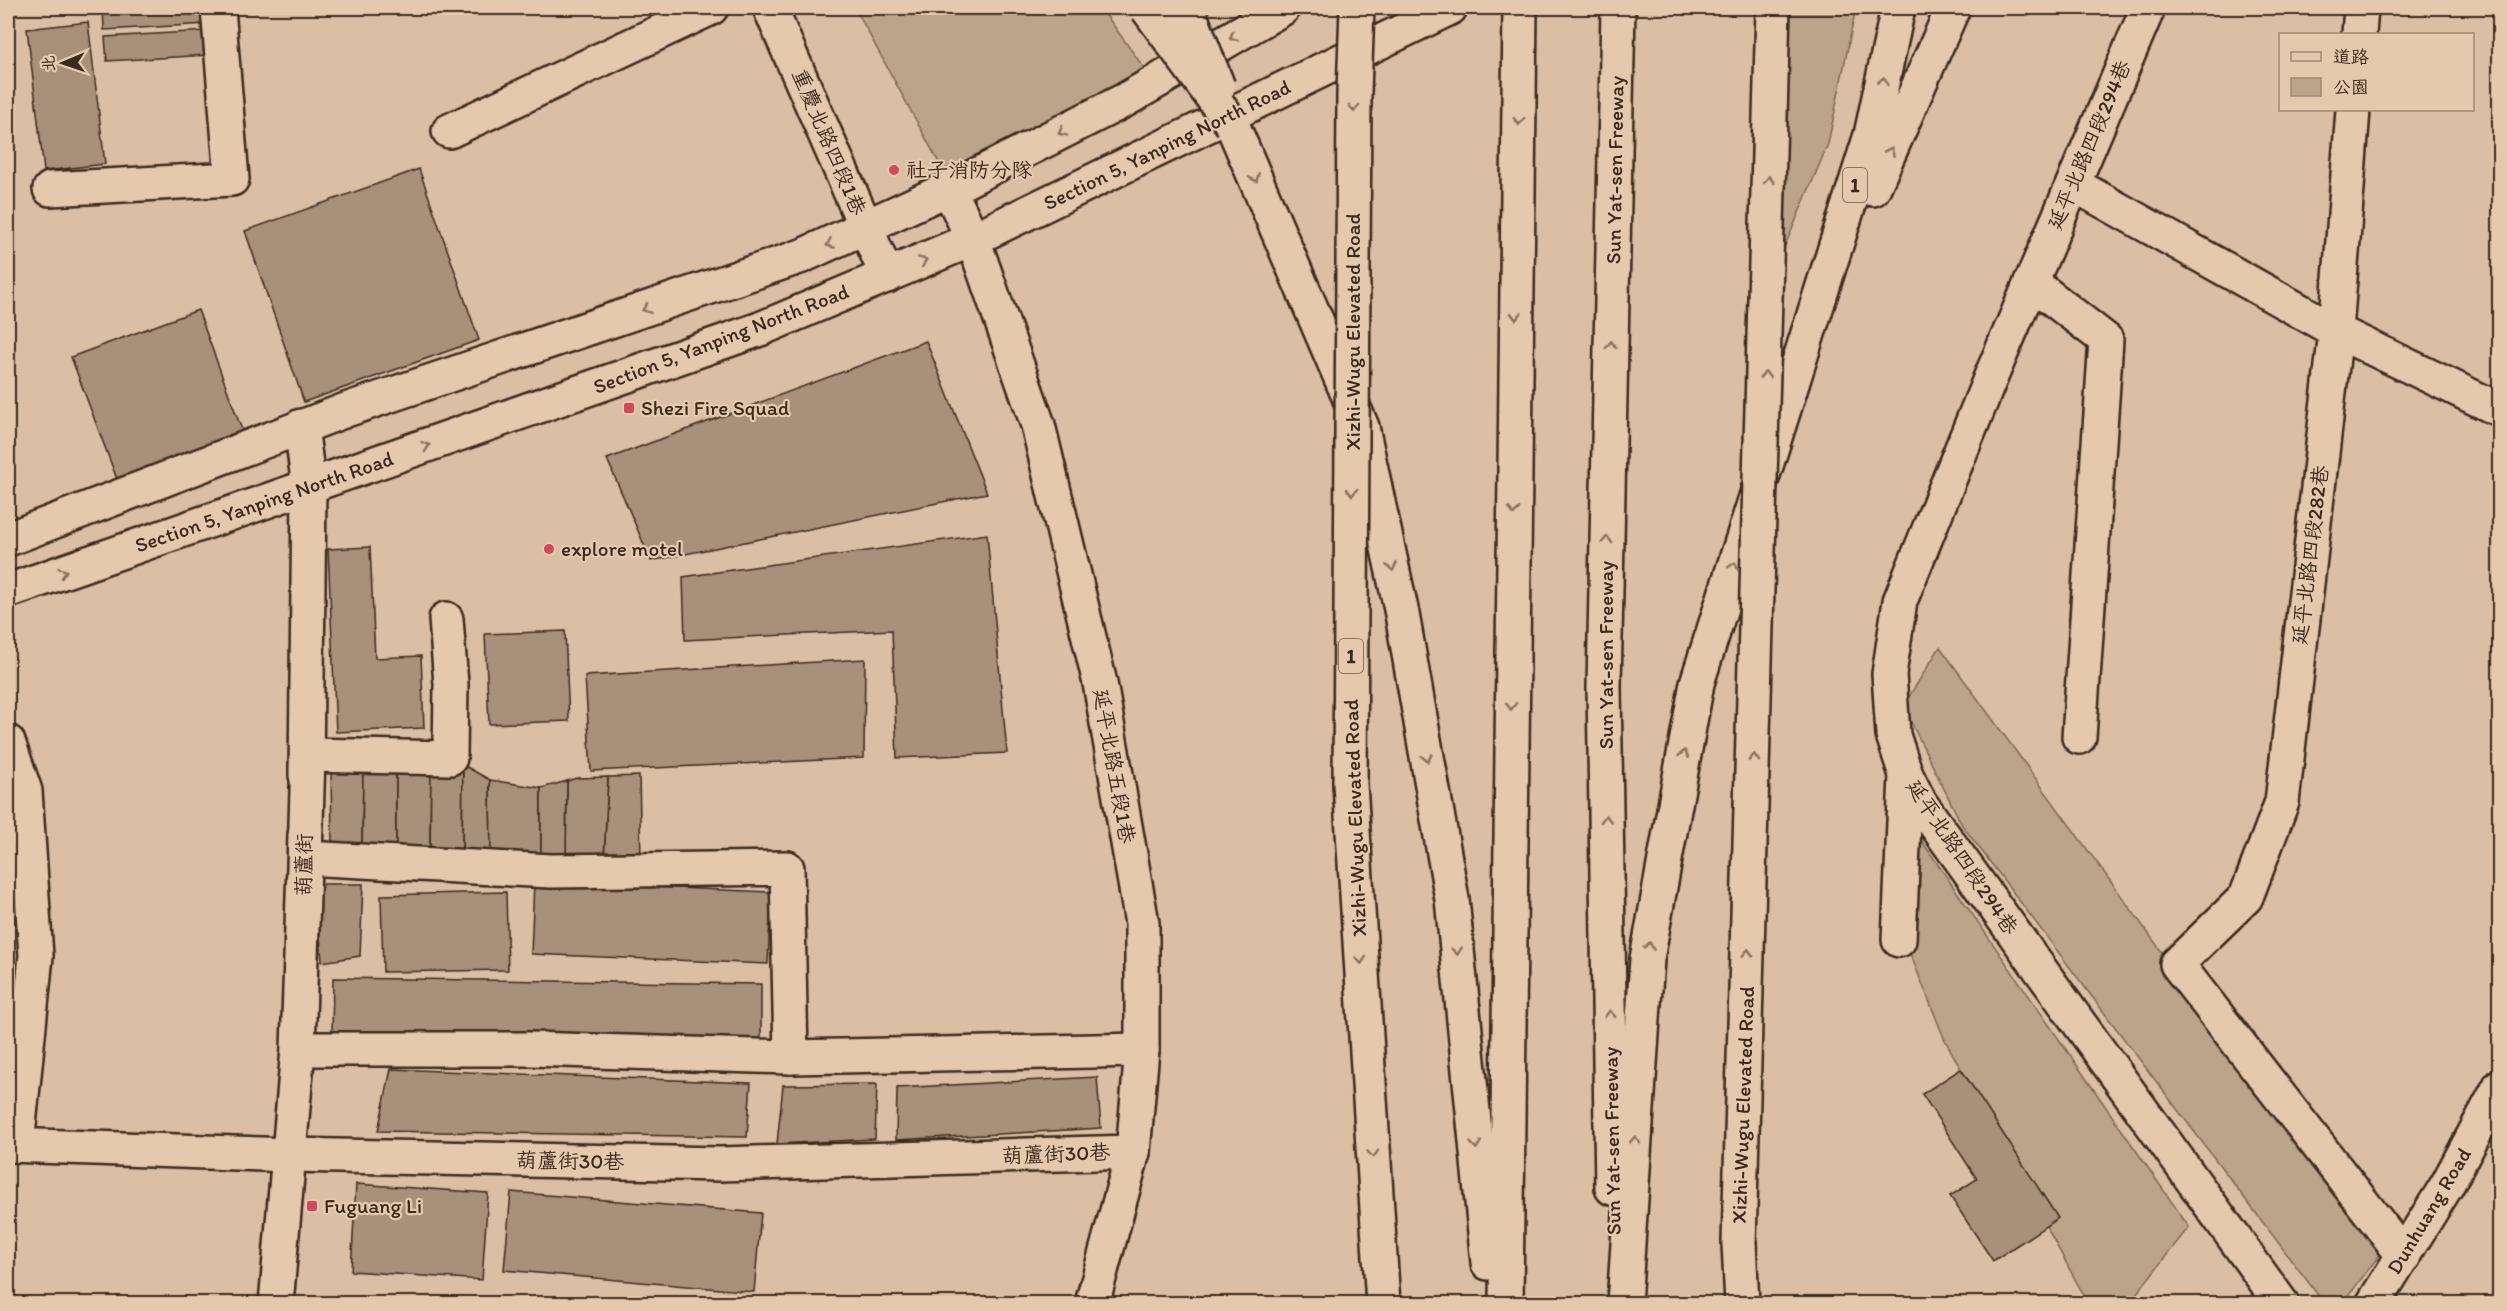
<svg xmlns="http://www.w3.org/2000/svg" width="2507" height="1311" viewBox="0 0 2507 1311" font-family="Itim,'LXGW WenKai TC',sans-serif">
<rect width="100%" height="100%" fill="#dabfa4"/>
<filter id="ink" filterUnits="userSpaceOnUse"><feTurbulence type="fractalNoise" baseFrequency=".0167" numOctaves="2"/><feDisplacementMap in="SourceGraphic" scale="12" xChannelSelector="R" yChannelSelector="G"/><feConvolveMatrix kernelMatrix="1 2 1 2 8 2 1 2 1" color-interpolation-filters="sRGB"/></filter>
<g filter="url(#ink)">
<g fill="#bca48a" stroke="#7c6754" stroke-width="1.5">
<path d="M855 8H1101L1149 75 950 183Z"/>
<path d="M1787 8H1856L1828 144 1782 253Z"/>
<path d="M1940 647 2381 1253 2343 1303H2324L1962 825 1903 706Z"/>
<path d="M1912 827 2189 1227 2129 1303H2088L1944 1038 1908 948Z"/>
</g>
<g fill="#a8907a" stroke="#3b2a1e" stroke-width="1.5">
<path d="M103 8H207L208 24 104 30Z"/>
<path d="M88 22 105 164 44 171 27 29Z"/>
<path d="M206 31 209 55 107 61 105 37Z"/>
<path d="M419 169 479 340 304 402 245 231Z"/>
<path d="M198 310 246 441 120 487 71 357Z"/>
<path d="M926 341 987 493 651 561 607 459Z"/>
<path d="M987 534 1007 753 897 758 892 630 685 640 683 577Z"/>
<path d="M370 547 375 658 421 656 424 728 336 732 328 549Z"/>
<path d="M565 631 569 721 489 724 485 634Z"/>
<path d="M865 659 864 758 591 771 585 676Z"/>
<path d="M331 764 363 765 362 854 332 853Z"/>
<path d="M363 765H396V854H362Z"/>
<path d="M396 765H431L430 855 396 854Z"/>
<path d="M431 765H463L462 856 430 855Z"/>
<path d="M463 765 490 780 491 857 462 856Z"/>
<path d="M639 776 641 860H604L608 777Z"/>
<path d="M608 777 604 860 566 858 567 781 577 778Z"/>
<path d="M490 780 541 788V858L491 857Z"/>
<path d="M567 781 566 858H541V788Z"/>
<path d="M534 882 771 892 768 964 531 954Z"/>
<path d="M316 884H363L360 956 322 962Z"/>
<path d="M506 892 508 970 383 972 381 895Z"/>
<path d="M333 978 761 984V1039L332 1033Z"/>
<path d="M391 1069 751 1083 747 1137 378 1131Z"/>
<path d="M1961 1069 2058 1218 1993 1261 1950 1196 1977 1179 1922 1094Z"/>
<path d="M1097 1077 1101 1128 896 1140 897 1088Z"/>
<path d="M877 1084 875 1139 777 1144 783 1085Z"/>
<path d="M356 1184 488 1193 482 1280 351 1271Z"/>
<path d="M511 1192 761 1213 754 1292 504 1270Z"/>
</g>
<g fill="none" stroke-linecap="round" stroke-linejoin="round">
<g stroke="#3b2a1e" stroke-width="38">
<g id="minor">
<path d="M770 8 887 276"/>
<path d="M2148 8 1990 379 1900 601 1889 674 1893 735 1906 775 1920 803 2282 1304"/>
<path d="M2359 34 2361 8"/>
<path d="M2353 110 2336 331 2282 802 2246 897 2177 964 2404 1256"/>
<path d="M449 131 711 8"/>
<path d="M2073 184 2336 331 2500 410"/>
<path d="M50 189 232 179 218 8"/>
<path d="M949 189 973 239 1038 425 1100 683 1142 923V1050L1133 1152 1092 1304"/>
<path d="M2031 282 2106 340 2079 737"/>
<path d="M301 426 309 488 306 775"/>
<path d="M8 539 346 410 802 256 965 181 1125 100 1283 8"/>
<path d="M8 591 760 329 973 239 1450 8"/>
<path d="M446 619 451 684 450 758 308 755 305 858 551 871 787 868 791 1057"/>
<path d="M8 742 25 791 36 956 17 1145"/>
<path d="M1899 940 1906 775"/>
<path d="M298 1049H530L791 1057 1142 1050"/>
<path d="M8 1145 290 1155 720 1164 1133 1152"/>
<path d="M276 1304 298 1049 305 835"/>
<path d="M2373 1304 2447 1185 2500 1086"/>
</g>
</g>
<g stroke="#3b2a1e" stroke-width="38">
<g id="highway">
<path d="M1232 124 1362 427 1402 614 1452 899 1488 1263"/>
<path d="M1873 189 1953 8"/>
<path d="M1612 1188 1604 686 1618 8"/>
<path d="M1739 1243 1742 1304"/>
<path d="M1506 1304 1520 8"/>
<path d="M1624 1304 1647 959 1697 683 1871 135 1898 8"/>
</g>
</g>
<use href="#minor" stroke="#e4c9ac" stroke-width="33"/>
<use href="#highway" stroke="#e4c9ac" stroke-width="33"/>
<g stroke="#3b2a1e" stroke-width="38" stroke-linecap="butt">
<g id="highway-bridge">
<path d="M1147 8 1232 124"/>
<path d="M1187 8 1218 87"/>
<path d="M1357 8 1354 93 1350 784 1383 1304"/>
<path d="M1739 1243 1773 8"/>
</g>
</g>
<use href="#highway-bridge" stroke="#e4c9ac" stroke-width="33"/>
</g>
<defs><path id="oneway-chevron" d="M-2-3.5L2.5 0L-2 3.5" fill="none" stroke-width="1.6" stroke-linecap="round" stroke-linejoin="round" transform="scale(1.5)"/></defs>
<g stroke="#87725e">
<use href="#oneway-chevron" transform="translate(1233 37) rotate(150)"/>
<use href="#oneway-chevron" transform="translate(1883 81) rotate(-78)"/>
<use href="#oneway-chevron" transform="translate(1354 108) rotate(90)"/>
<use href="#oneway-chevron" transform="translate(1519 121) rotate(91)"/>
<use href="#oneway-chevron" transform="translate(1062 132) rotate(153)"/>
<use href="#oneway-chevron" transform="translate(1890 151) rotate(-66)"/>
<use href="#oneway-chevron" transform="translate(1255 178) rotate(67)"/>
<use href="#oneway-chevron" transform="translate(1769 180) rotate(-89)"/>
<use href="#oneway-chevron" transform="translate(830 244) rotate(156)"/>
<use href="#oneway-chevron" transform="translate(923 261) rotate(-23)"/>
<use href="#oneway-chevron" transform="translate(646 309) rotate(161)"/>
<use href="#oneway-chevron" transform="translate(1516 316) rotate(91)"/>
<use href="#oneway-chevron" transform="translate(1611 345) rotate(-89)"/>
<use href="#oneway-chevron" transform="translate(1765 375) rotate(-89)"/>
<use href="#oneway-chevron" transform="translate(426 446) rotate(-19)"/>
<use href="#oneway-chevron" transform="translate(1352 492) rotate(90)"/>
<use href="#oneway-chevron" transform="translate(1514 511) rotate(91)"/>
<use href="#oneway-chevron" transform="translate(1607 540) rotate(-89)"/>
<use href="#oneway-chevron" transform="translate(1734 566) rotate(-73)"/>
<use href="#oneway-chevron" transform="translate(1392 567) rotate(78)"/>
<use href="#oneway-chevron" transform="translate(63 572) rotate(-19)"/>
<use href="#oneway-chevron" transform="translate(1511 706) rotate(91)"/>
<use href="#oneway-chevron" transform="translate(1684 754) rotate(-80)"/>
<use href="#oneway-chevron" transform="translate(1427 758) rotate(80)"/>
<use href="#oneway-chevron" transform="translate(1754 758) rotate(-88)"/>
<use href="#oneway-chevron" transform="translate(1606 819) rotate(-91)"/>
<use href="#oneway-chevron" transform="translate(1649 946) rotate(-80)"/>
<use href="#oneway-chevron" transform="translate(1457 951) rotate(84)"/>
<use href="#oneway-chevron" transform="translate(1748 953) rotate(-88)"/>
<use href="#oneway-chevron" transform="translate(1361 960) rotate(86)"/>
<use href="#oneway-chevron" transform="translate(1610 1014) rotate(-91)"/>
<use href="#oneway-chevron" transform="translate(1635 1140) rotate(-86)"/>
<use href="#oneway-chevron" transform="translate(1476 1145) rotate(84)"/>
<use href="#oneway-chevron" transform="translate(1373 1154) rotate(86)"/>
</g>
</g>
<g fill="#d1495b" stroke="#e4c9ac" stroke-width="2">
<circle cx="894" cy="170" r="6"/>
<rect x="623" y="402" width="12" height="12" rx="3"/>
<circle cx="549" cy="549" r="6"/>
<rect x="306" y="1200" width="12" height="12" rx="3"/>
</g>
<g text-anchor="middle" stroke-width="4.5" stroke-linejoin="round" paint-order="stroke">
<g fill="#e4c9ac" stroke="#6e5a49" stroke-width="1.5">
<rect x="1843" y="168" width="24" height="34" rx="4.5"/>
<rect x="1339" y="639" width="24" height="34" rx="4.5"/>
</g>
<g font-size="20" font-weight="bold" fill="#3b2a1e">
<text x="1855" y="192">1</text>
<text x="1351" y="663">1</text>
</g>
<g font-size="21" fill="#3b2a1e" stroke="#e4c9ac">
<text transform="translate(829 142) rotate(67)" y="7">重慶北路四段1巷</text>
<text transform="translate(1167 145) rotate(-26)" y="7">Section 5, Yanping North Road</text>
<text transform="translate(2089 145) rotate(-67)" y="7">延平北路四段294巷</text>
<text transform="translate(1615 170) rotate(-89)" y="7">Sun Yat-sen Freeway</text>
<text transform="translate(1353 332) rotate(-90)" y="7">Xizhi-Wugu Elevated Road</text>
<text transform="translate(721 339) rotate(-21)" y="7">Section 5, Yanping North Road</text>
<text transform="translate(264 502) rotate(-19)" y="7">Section 5, Yanping North Road</text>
<text transform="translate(2310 555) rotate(-83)" y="7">延平北路四段282巷</text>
<text transform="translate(1606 655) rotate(-90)" y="7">Sun Yat-sen Freeway</text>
<text transform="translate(1114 766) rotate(80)" y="7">延平北路五段1巷</text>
<text transform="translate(1355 818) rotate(-92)" y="7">Xizhi-Wugu Elevated Road</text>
<text transform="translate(1962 857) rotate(56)" y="7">延平北路四段294巷</text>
<text transform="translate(304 865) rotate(-89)" y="7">葫蘆街</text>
<text transform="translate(1743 1105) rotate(-88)" y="7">Xizhi-Wugu Elevated Road</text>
<text transform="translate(1612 1141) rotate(-91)" y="7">Sun Yat-sen Freeway</text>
<text transform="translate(1056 1154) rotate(-2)" y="7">葫蘆街30巷</text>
<text transform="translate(570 1161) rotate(1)" y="7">葫蘆街30巷</text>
<text transform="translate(2429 1211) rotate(-59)" y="7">Dunhuang Road</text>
</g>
<g font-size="21" fill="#3b2a1e" stroke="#e4c9ac" text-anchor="start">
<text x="906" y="177">社子消防分隊</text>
<text x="641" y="415">Shezi Fire Squad</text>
<text x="561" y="556">explore motel</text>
<text x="324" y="1213">Fuguang Li</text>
</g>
</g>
<rect width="2507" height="1311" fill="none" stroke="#e4c9ac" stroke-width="30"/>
<rect x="15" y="15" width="2477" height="1281" fill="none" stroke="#3b2a1e" stroke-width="2" filter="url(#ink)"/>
<rect x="2279" y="33" width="195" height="78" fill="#e4c9ac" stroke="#a08973" stroke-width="1.5"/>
<rect x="2291" y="52" width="30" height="9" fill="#e4c9ac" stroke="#a08973" stroke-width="1.5"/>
<text x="2333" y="63" font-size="18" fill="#3b2a1e">道路</text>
<rect x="2291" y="78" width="30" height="18" fill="#bca48a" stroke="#a08973" stroke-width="1.5"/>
<text x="2333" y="93" font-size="18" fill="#3b2a1e">公園</text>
<g transform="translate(63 63) rotate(268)" stroke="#e4c9ac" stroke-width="4.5" paint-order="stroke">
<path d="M0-4.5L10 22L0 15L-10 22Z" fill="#3b2a1e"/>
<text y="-9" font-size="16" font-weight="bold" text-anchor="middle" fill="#3b2a1e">北</text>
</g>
</svg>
